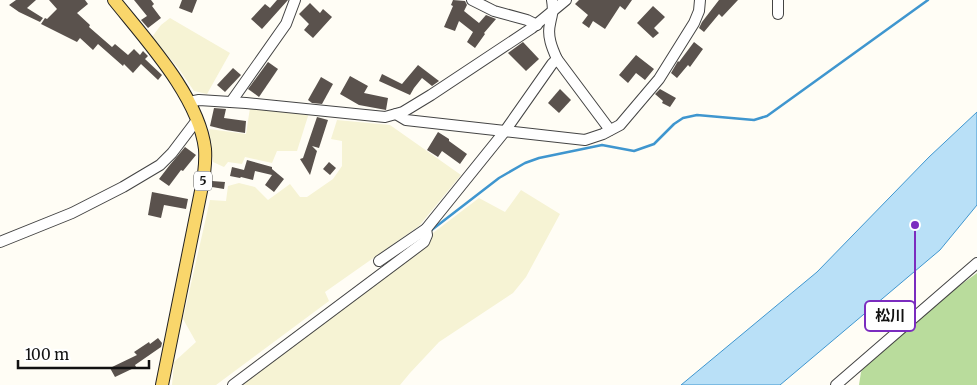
<svg xmlns="http://www.w3.org/2000/svg" width="977" height="385" viewBox="0 0 977 385" font-family="Merriweather,'Noto Sans JP',serif">
<rect width="100%" height="100%" fill="#fffdf5"/>
<g fill="#f6f3d4">
<path d="M170 18 230 53 207 94 194 91 179 69 152 37 161 25Z"/>
<path d="M250 108 309 113 297 151H277L272 163 245 157 242 164 228 162 224 167 213 162 209 129 246 134Z"/>
<path d="M337 120 390 125 461 175 419 226 325 292 329 301 216 385H172L174 362 196 342 183 319 210 200 226 201 228 186 239 183 255 187 268 200 290 184 300 197H307L333 179 342 166V141L331 139Z"/>
<path d="M521 190 560 214 526 277 513 293 439 342 410 373 400 385H238L429 240 433 233 479 198 505 212Z"/>
</g>
<path fill="#b9dc9c" d="M977 273V385H859L861 372 879 344Z"/>
<path fill="#b9e0f7" stroke="#3f96cf" d="M977 112V205L940 250 780 385H681L817 272 929 157Z"/>
<g fill="none" stroke-linecap="round" stroke-linejoin="round">
<path stroke="#3f96cf" stroke-width="2.5" d="M429 232 499 178 525 163 539 158 602 145 634 151 654 144 674 124 683 118 697 115 754 120 767 116 928 0"/>
</g>
<g fill="#5a524d">
<path d="M16 0H36L27 8 43 18 40 22 19 12 9 5Z"/>
<path d="M49 0H85L88 4 77 13 90 25 89 27 112 47 115 44 128 55 134 49 140 55 143 51 148 56 145 59 162 75 158 80 141 64 133 73 124 64 123 66 98 44 93 50 80 38 77 42 41 24 45 18 47 19 57 9Z"/>
<path d="M134 0H151L154 4 152 6 161 18 148 28 141 20 147 16Z"/>
<path d="M182 0H197L192 13 179 8Z"/>
<path d="M277 0H288L262 29 251 19 265 4 270 8Z"/>
<path d="M453 0 465 1 467 5 464 11 479 23 486 15 496 19 484 33 485 34 475 48 467 42 473 32 459 21 455 31 444 27 453 6 451 5Z"/>
<path d="M579 0H632L625 10 620 6 605 29 593 21 589 28 582 23 588 15 575 4Z"/>
<path d="M719 0H738L722 17 719 14 704 32 699 28 702 22Z"/>
<path d="M310 3 320 13 323 9 332 17 313 38 304 30 309 24 299 14Z"/>
<path d="M653 6 665 17 654 28 659 33 653 38 637 23Z"/>
<path d="M523 42 539 59 526 71 508 53Z"/>
<path d="M694 42 703 49 690 67 688 65 677 78 671 73 678 61 679 62Z"/>
<path d="M636 55 654 69 645 80 636 73 628 83 619 75Z"/>
<path d="M268 62 278 69 259 97 248 89Z"/>
<path d="M418 65 439 81 432 86 422 78 414 88 410 95 379 81 382 74 402 84Z"/>
<path d="M233 68 241 75 225 92 217 85Z"/>
<path d="M350 76 368 86 364 93 388 98 386 110 359 105 340 94Z"/>
<path d="M321 77 333 84 322 104 312 103 308 100Z"/>
<path d="M560 89 571 100 559 113 548 103Z"/>
<path d="M660 89 676 98 670 107 662 103 663 101 655 94Z"/>
<path d="M214 108 226 109 224 118 246 121 245 133 226 130 210 126Z"/>
<path d="M317 117 328 120 319 148 312 146 317 151 310 175 300 159 303 158Z"/>
<path d="M438 132 449 139V141L467 154 460 164 442 151 438 157 427 150Z"/>
<path d="M185 147 196 155 183 171 181 170 169 186 159 179 169 166Z"/>
<path d="M247 160 272 167V169L284 179 274 192 265 185 272 175 255 171 253 180 241 177 240 178 230 176 232 167 244 170Z"/>
<path d="M329 162 336 168 330 175 323 169Z"/>
<path d="M212 181 225 182 224 189 212 187Z"/>
<path d="M152 192 188 199 186 209 164 205 161 218 148 215Z"/>
<path d="M158 338 162 343 161 347 135 365 136 367 115 377 110 368 137 355 134 352 149 342 150 344Z"/>
</g>
<g fill="none" stroke-linecap="round" stroke-linejoin="round">
<g stroke="#444" stroke-width="12">
<g id="minor">
<path d="M472 0 494 11 527 20 537 25"/>
<path d="M552 0C554 13 552 12 550 24 547 36 552 48 557 59L610 130"/>
<path d="M778 0V14"/>
<path d="M189 102 199 100 246 103 385 117 403 112 431 95 532 28 566 0"/>
<path d="M231 102 286 24 295 0"/>
<path d="M396 114 406 120 585 140 603 134 620 125 659 79 694 23 699 11 700 0"/>
<path d="M0 242 72 213 123 187 160 165 172 153 197 120"/>
<path d="M379 261 426 229 505 131 552 64 557 59"/>
<path d="M233 385 424 242 427 235 426 229"/>
<path d="M836 385 977 263"/>
</g>
</g>
<g stroke="#222" stroke-width="14">
<path id="major" d="M114 0C146 40 199 97 205 149 206 163 204 177 201 191L162 385"/>
</g>
<use href="#minor" stroke="#fff" stroke-width="10"/>
<use href="#major" stroke="#f9d66b" stroke-width="12"/>
</g>
<g text-anchor="middle" stroke-width="5" stroke-linejoin="round" paint-order="stroke">
<rect fill="#fff" stroke="#585858" stroke-width="1" x="194" y="171.5" width="18" height="19" rx="4"/>
<g font-size="12" font-weight="bold" fill="#111">
<text x="203" y="185">5</text>
</g>
</g>
<path fill="none" stroke="#7b2cbf" stroke-width="2" d="M915 225L915 316"/>
<circle fill="#7b2cbf" stroke="#fff" stroke-width="2" cx="915" cy="225" r="5"/>
<rect fill="#fff" stroke="#7b2cbf" stroke-width="2" x="865" y="301" width="50" height="30" rx="5"/>
<g font-size="15" text-anchor="middle" font-weight="bold" fill="#111">
<text x="890" y="321">松川</text>
</g>
<path d="M18 360v8h131v-8" fill="none" stroke="#111111" stroke-width="2.5"/>
<text x="25" y="360" font-size="15" fill="#111111" stroke="#ffffff" stroke-width="4" paint-order="stroke">100 m</text>
</svg>
